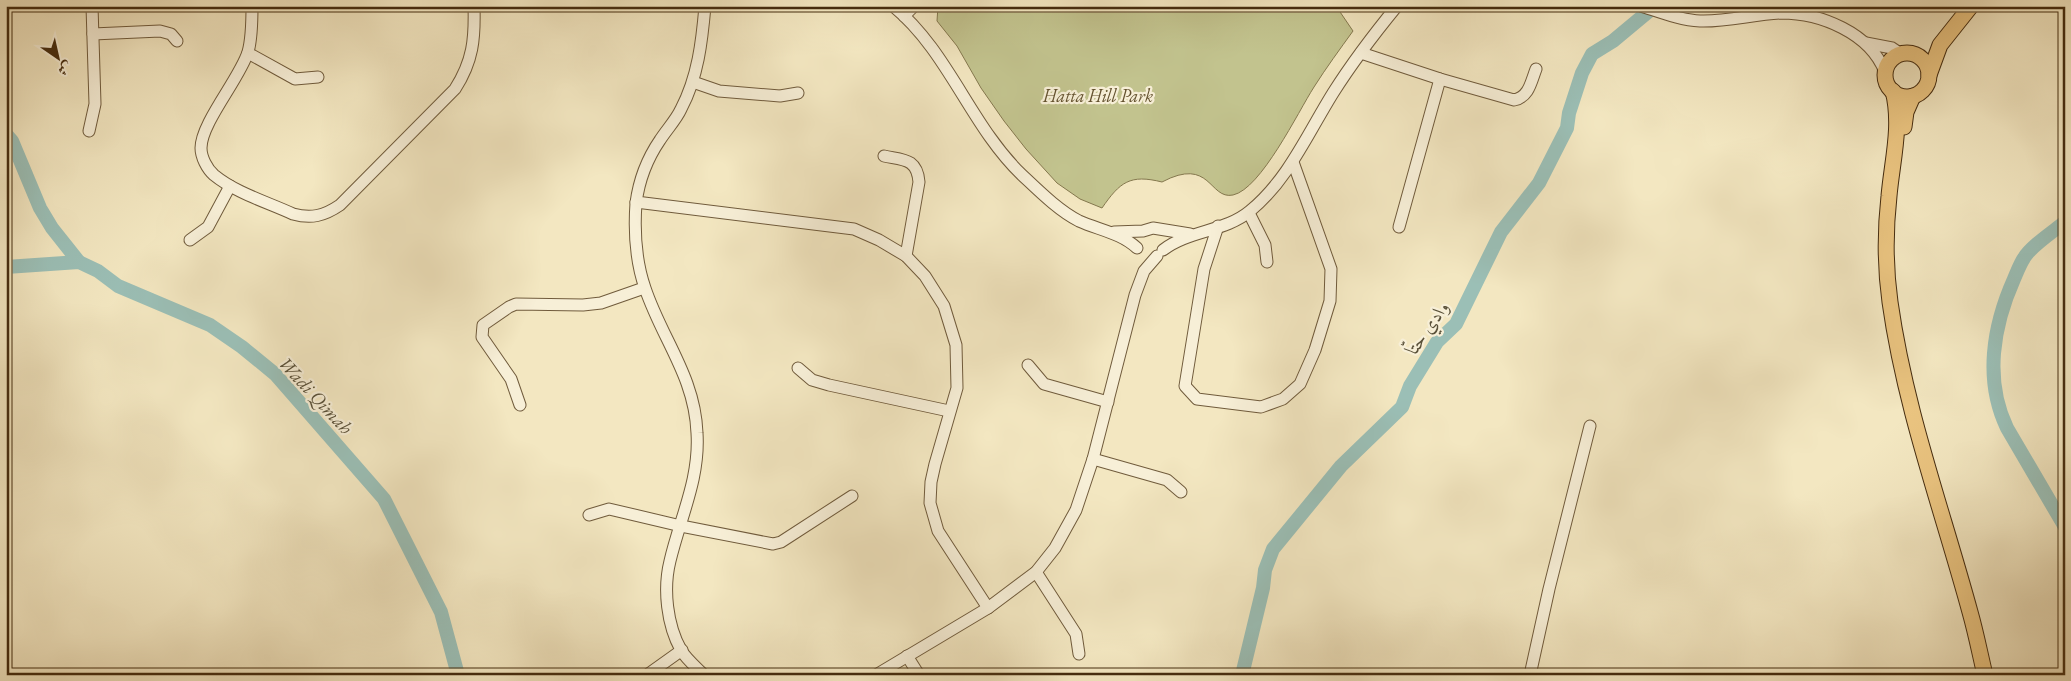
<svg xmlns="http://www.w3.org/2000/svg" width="2071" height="681" viewBox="0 0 2071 681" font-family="'EB Garamond',Amiri,serif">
<rect width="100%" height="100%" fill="#f3e7c1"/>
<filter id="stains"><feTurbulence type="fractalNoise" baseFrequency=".004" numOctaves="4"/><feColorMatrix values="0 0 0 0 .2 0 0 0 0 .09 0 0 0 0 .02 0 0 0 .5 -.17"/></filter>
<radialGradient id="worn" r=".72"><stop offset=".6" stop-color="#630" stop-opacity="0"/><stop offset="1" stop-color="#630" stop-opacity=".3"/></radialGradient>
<path fill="#c2c38e" stroke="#84784e" d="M938 6H1336L1353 31C1340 49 1326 68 1314 87 1298 112 1261 189 1233 195 1209 200 1211 156 1162 182 1130 174 1120 182 1102 208L1080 199 1057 183 1026 149 1004 121 981 88 957 46 937 21Z"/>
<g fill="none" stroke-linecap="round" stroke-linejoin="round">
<g stroke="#9bbfb6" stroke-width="14">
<path d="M6 134 12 141 40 208 52 228 79 262"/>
<path d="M2065 222C2054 231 2030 247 2024 258 2020 264 2017 272 2014 279 1993 326 1984 380 2007 428L2065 527"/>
<path d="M6 267 79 262 98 271 118 286 210 325 242 347 275 374 384 499 441 612 458 675"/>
<path d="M1242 675 1263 588 1265 570 1273 549 1341 466 1402 407 1410 386 1437 342 1456 324 1501 232 1539 183 1567 128 1569 113 1582 73 1592 54 1613 41 1655 6"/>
</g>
<g stroke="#705b3c" stroke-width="13">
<g id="minor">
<path d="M252 6C252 21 252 38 248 52 240 78 201 123 201 148 201 157 207 169 214 175 236 193 267 202 293 214 311 219 324 216 340 205L455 89C473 61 475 39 474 6"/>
<path d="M893 6C949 52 970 125 1022 175 1039 191 1059 211 1079 221 1099 230 1121 233 1137 248"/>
<path d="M1641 6C1660 12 1680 20 1700 21 1727 22 1754 14 1781 13 1821 13 1870 33 1885 72"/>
<path d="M904 16 914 6"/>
<path d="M93 34 160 31 171 34 177 41"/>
<path d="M1866 43 1892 48 1901 54"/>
<path d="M248 53 295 79 318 77"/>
<path d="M1361 53 1440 79 1514 100C1529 97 1531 82 1536 69"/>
<path d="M693 82 719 91 780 96 798 93"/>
<path d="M89 131 95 104 92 6"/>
<path d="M884 156C903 160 917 158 919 182L906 256"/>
<path d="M636 202 854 229 879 240 906 256 925 276 944 306 956 345 957 388 935 464 931 482 930 503 938 531 988 608"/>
<path d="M1249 213 1265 245 1267 262"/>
<path d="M1218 226 1204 269 1185 386 1197 399 1261 407 1283 399 1300 384 1315 350 1330 301 1331 269 1293 162"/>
<path d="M1399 227 1440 79"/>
<path d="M1114 232 1143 231 1153 228 1190 234"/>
<path d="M190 240 208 227 230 186"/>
<path d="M1163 250C1189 230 1225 232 1250 211 1288 180 1308 133 1333 93 1352 63 1374 34 1397 6"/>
<path d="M1028 365 1044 384 1108 402"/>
<path d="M798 368 812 380 829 385 949 411"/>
<path d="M520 405 511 379 482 337 483 325 509 307 516 304 583 305 601 303 644 288"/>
<path d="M1093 459 1167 480 1181 492"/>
<path d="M589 515 609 509 681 526 773 544 781 542 852 496"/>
<path d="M1036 572 1076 634 1079 654"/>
<path d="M907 656 919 675"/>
<path d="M647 675 682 650"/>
<path d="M704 675C697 668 686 659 681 650 667 625 663 589 670 561 680 518 700 479 697 433 695 377 662 339 645 288 636 262 634 231 636 203 639 180 647 159 660 140 667 129 676 120 681 109 698 77 702 41 705 6"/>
<path d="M876 675 988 608 1036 572 1055 548 1076 510 1093 459 1135 295 1144 271 1157 256"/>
<path d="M1530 675 1549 589 1590 426"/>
</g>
</g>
<g stroke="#452c0f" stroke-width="17">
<g id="major">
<circle cx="1907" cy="75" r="22"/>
<path d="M1929 75 1940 45 1971 6"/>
<path d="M1893 91C1902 126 1892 161 1889 196 1885 232 1885 266 1890 302 1905 409 1942 509 1970 612 1976 633 1980 654 1985 675"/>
<path d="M1904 127 1906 112 1913 96"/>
</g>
</g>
<use href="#minor" stroke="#f7efd7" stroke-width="11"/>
<use href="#major" stroke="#eac480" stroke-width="15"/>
</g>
<g text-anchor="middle" stroke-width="4.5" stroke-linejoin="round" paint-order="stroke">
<g font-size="18" font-style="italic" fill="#64522f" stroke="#f7efd7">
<text x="1098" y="102">Hatta Hill Park</text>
</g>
<g font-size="19" font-style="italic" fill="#5a5139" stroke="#f7efd7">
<text transform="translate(1427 327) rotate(-55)" y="7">وادي حتّا</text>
<text transform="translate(316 395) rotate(47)" y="7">Wadi Qimah</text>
</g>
</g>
<rect width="2071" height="681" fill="none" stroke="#f3e7c1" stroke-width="25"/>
<rect x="8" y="8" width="2056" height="666" fill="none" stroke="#452c0f" stroke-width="2.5"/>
<rect x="12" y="12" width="2046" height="656" fill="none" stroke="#452c0f"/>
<g transform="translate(58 58) rotate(146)" stroke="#f7efd7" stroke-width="4" paint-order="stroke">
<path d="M0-4L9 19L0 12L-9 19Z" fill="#452c0f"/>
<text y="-8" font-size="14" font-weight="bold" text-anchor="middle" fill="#452c0f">ش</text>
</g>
<rect width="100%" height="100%" filter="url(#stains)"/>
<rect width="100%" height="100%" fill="url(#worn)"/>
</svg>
